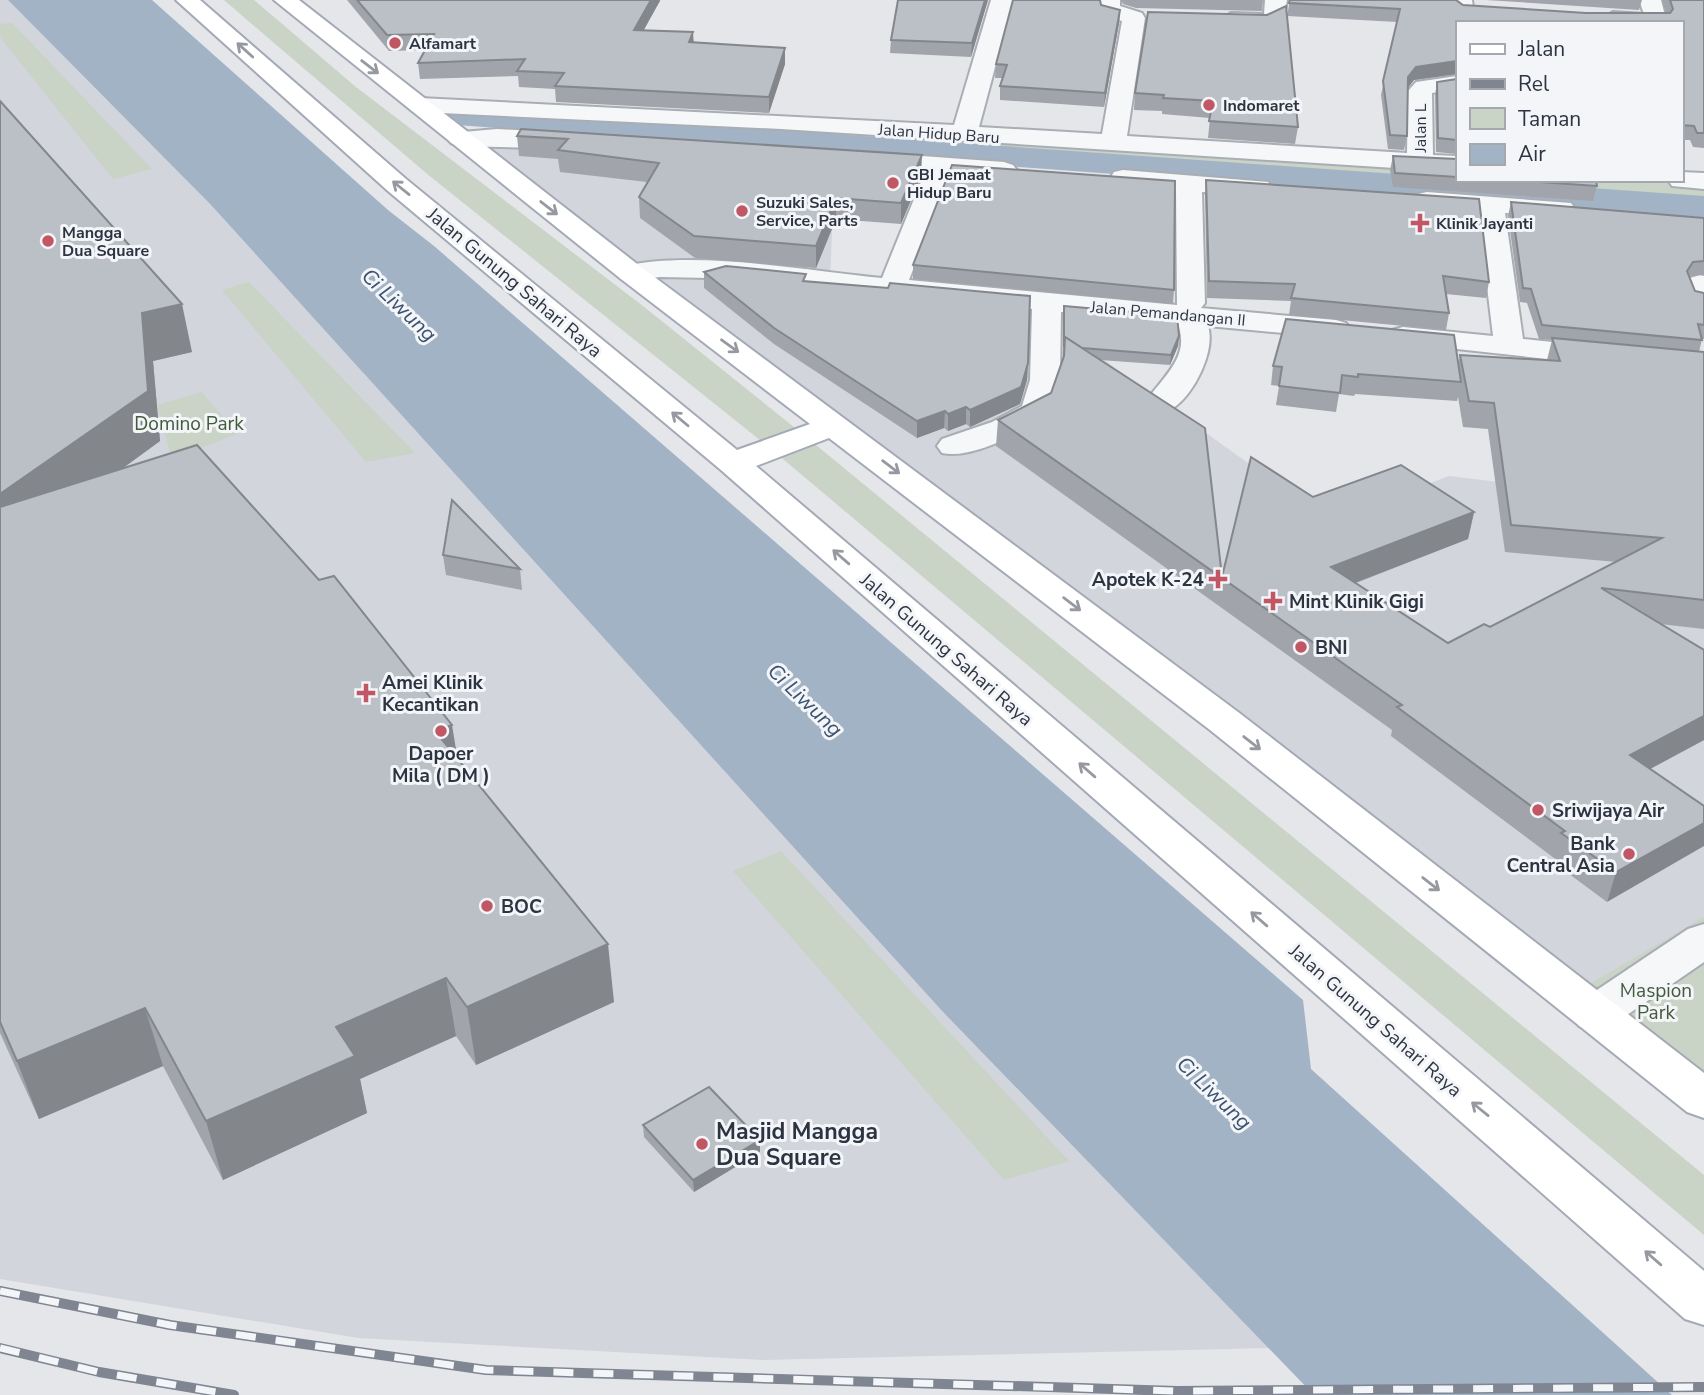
<svg xmlns="http://www.w3.org/2000/svg" width="1704" height="1395" viewBox="0 0 1704 1395" font-family="'Nunito Sans',sans-serif">
<rect width="100%" height="100%" fill="#e4e6ea"/>
<g fill="#d2d5dc">
<path d="M0 0H8L211 205 943 1012 1269 1348 763 1360 358 1338 0 1279Z"/>
<path d="M460 138 835 158 830 281 1022 301 1329 521 1449 476 1704 507V1099Z"/>
</g>
<g fill="#c9d3c6">
<path d="M224 0H254L356 87 643 306 805 436 1704 1175V1235L770 448 426 173Z"/>
<path d="M12 23 152 169 113 179 0 37V24Z"/>
<path d="M420 105 1457 164V180L1704 181V207L431 115Z"/>
<path d="M249 282 415 453 366 462 222 290Z"/>
<path d="M202 392 237 434 172 459 157 405Z"/>
<path d="M781 851 1069 1161 1004 1180 733 871Z"/>
<path d="M1704 917V1099L1571 995Z"/>
</g>
<path fill="#a3b3c6" d="M8 0H152L388 210 434 246 1303 1000 1311 1069 1672 1395H1314L943 1012 211 205Z"/>
<g fill="none" stroke-linecap="round" stroke-linejoin="round">
<path fill="#a3b3c6" fill-rule="evenodd" d="M455 107 1704 196V218L444 124 439 117 444 110Z"/>
<g stroke="#a9adb4" stroke-width="4">
<g id="minor">
<path d="M991 0H1013L979 127 1102 134 1122 21 1101 15 1098 0H1120V6L1142 13 1145 18 1127 136 1407 153 1408 91 1416 82 1457 76V90L1432 93 1433 155 1457 156V172L781 129 420 112 411 110 408 105 411 100 420 98 954 125Z"/>
<path d="M1265 0H1287L1283 23C1267 27 1231 35 1220 20L1231 13 1264 14Z"/>
<path d="M1450 0H1472L1475 23H1457L1456 28Z"/>
<path d="M1639 0H1661L1667 23H1604L1602 19 1613 12 1644 14Z"/>
<path d="M497 129 571 133 580 136 584 141 580 146 571 149 460 146 451 143 447 138 451 133Z"/>
<path d="M868 152 1004 162 1013 165 1017 170 1013 175 1004 178 950 174 909 280 1177 305 1176 190 1114 184 1110 178 1114 172 1123 170 1268 182 1272 188 1268 194 1259 196 1202 192 1205 303 1201 308 1336 320 1346 323 1351 329 1346 335 1336 338 1208 326C1216 350 1194 395 1173 408 1166 412 1158 409 1151 408L1146 401C1163 377 1192 355 1177 323L1061 312 1060 380 1047 418C1021 432 971 460 942 453L937 446 942 439 992 422 1022 406 1030 380 1032 309 710 278 660 277 631 281 621 279 617 273 621 267C693 249 806 271 882 278L925 172 859 165 855 160 859 155Z"/>
<path d="M1681 172 1704 173V189L1672 186 1668 180H1681Z"/>
<path d="M1427 192 1571 203 1575 209 1571 215 1562 217 1505 213 1523 339 1704 358V376L1392 342 1388 336 1392 330 1403 327 1493 336 1478 211 1418 206 1414 200 1418 194Z"/>
<path d="M1700 275 1704 276V307L1694 304 1686 284 1690 278Z"/>
<path d="M1704 924V962L1611 1026 1595 1031 1579 1026 1572 1014 1579 1002 1688 929Z"/>
</g>
</g>
<g stroke="#a4aab5" stroke-width="4">
<path id="major" d="M176 0H200L406 179 737 450 810 424 621 279 274 0H299L641 267 1238 712 1704 1073V1118L1687 1112 1210 730 829 438 756 466 1704 1271V1325L1685 1319 721 470 388 191Z"/>
</g>
<use href="#minor" fill="#f6f7f9" fill-rule="evenodd"/>
<use href="#major" fill="#fff" fill-rule="evenodd"/>
<g stroke="#7f8692" stroke-width="10">
<g id="rail">
<path d="M0 1291 170 1325 486 1370 1177 1391 1704 1387"/>
<path d="M0 1348 99 1372 234 1395"/>
</g>
</g>
<use href="#rail" stroke="#f3f5f8" stroke-width="7" stroke-dasharray="20" stroke-linecap="butt"/>
</g>
<g fill="#a1a4aa">
<path d="M347 0H660L644 30 785 64 769 113 556 102 555 89 519 87 518 76 420 79 418 63 425 50 389 51Z"/>
<path d="M988 0 971 57 890 53 891 40Z"/>
<path d="M1121 0H1263L1262 11 1136 8 1123 4Z"/>
<path d="M1290 0 1458 1 1463 5 1586 13H1666L1662 0H1704V148L1693 147 1690 140H1681V23H1457V74L1414 80 1408 88 1407 136 1404 150 1388 149 1381 95 1397 22 1287 16Z"/>
<path d="M1486 0H1642L1639 10Z"/>
<path d="M1101 5 1120 10 1119 23 1104 107 1000 100V86L1003 78H995L996 64Z"/>
<path d="M1148 12 1298 127 1295 144 1208 138 1210 118 1162 114V111L1134 110 1135 93Z"/>
<path d="M1457 79V154L1436 152 1435 95 1437 82Z"/>
<path d="M0 101 192 352 153 361 160 441 123 468 457 759 614 1002 476 1065 456 1036 360 1079 367 1113 223 1180 163 1066 39 1119 0 1033Z"/>
<path d="M521 129 921 176 901 224 836 219 816 268 695 258 640 218 639 197 647 182 560 172 558 159 519 156 517 136Z"/>
<path d="M1393 156 1457 159V180H1596L1597 186 1593 201 1393 187 1390 170Z"/>
<path d="M1206 180 1489 282 1486 298 1446 294 1449 313 1446 330 1289 315 1291 301 1207 298 1205 196Z"/>
<path d="M1511 202 1704 218V275L1689 276 1695 291 1704 293V339H1702L1699 352H1704V629L1660 624 1704 740 1650 769 1607 902 1553 862 1554 858 1391 736 1392 730 996 446 998 420 1051 393 1063 359 1064 306 1179 336 1178 346 1170 365 1100 360 1222 577 1313 497 1474 512 1468 539 1356 583 1448 643 1490 627 1617 562 1505 552 1488 429 1463 427 1458 397 1457 401 1355 394 1354 396 1339 394 1336 412 1276 405 1279 386 1271 385 1273 366 1458 365 1460 355 1547 360 1552 340 1539 339 1527 303 1520 302 1508 216Z"/>
<path d="M913 265 1174 290 1173 304 913 279Z"/>
<path d="M704 272 806 281 1028 363 1027 380 1020 404 970 427 966 424 948 431 944 428 917 438 774 344 704 288Z"/>
<path d="M443 555 520 569 522 590 446 575Z"/>
<path d="M643 1125 760 1152 694 1192 644 1137Z"/>
</g>
<g fill="#83868b">
<path d="M651 0H660V1L635 45 634 30Z"/>
<path d="M985 0H988L971 57 972 43Z"/>
<path d="M1120 10 1119 23 1104 107 1105 93Z"/>
<path d="M693 32 694 47 689 42Z"/>
<path d="M785 48V64L769 113V97Z"/>
<path d="M1457 61V74L1414 80 1405 91 1408 77 1416 67Z"/>
<path d="M922 155 921 176 901 224V203Z"/>
<path d="M836 198V219L816 268V246Z"/>
<path d="M182 304 192 352 153 361 160 441 0 558V494L142 313Z"/>
<path d="M1179 336 1178 346 1170 365 1171 355Z"/>
<path d="M1028 363 1027 380 1020 404 970 427V410Z"/>
<path d="M966 407V424L948 431V414Z"/>
<path d="M945 411 944 428 917 438V421Z"/>
<path d="M1474 512 1468 539 1326 594 1331 567Z"/>
<path d="M1704 716V740L1622 784 1630 755Z"/>
<path d="M452 725 461 780 435 731Z"/>
<path d="M1704 823V846L1607 902 1616 872Z"/>
<path d="M608 944 614 1002 476 1065 467 1007Z"/>
<path d="M446 978 456 1036 360 1079 367 1113 223 1180 206 1121 336 1027Z"/>
<path d="M145 1008 163 1066 39 1119 17 1061Z"/>
<path d="M760 1140V1152L694 1192 693 1180Z"/>
</g>
<g fill="#bbbfc6" stroke="#83868b" stroke-width="2">
<path d="M357 0H651L634 30 693 32 689 42 785 48 769 97 555 86 564 73 517 71 525 59 418 63 434 34 387 35Z"/>
<path d="M898 0H985L972 43 891 40Z"/>
<path d="M1013 0H1100L1101 5 1120 10 1105 93 1000 86 1007 65 996 64Z"/>
<path d="M1290 0H1456L1463 5 1586 13H1670L1673 9 1670 0H1704V133H1697L1694 126 1681 125V23H1457V61L1416 67 1408 77 1407 136 1390 135 1383 81 1400 9 1289 3Z"/>
<path d="M1286 6 1298 127 1209 121 1213 101 1163 98 1164 95 1135 93 1148 12 1267 15Z"/>
<path d="M1457 79V140L1438 138 1437 82Z"/>
<path d="M0 101 182 304 142 313 148 391 0 494Z"/>
<path d="M521 129 922 155 901 203 836 198 816 246 694 236 639 197 659 163 558 150 568 139 517 136Z"/>
<path d="M1393 156 1457 159V177L1395 173Z"/>
<path d="M952 165 1175 181 1174 290 913 265Z"/>
<path d="M1206 180 1479 199 1489 282 1443 276 1449 313 1291 298 1295 284 1209 281Z"/>
<path d="M1509 180H1596L1597 186Z"/>
<path d="M1511 202 1704 218V261L1693 262 1687 271 1695 291 1704 293V325L1698 324 1702 340 1542 325 1531 289 1523 288Z"/>
<path d="M726 266 806 274 803 281 888 288 890 283 1030 296 1028 363 1021 387 970 410 966 407 948 414 945 411 917 421 774 328 704 272Z"/>
<path d="M1064 306 1177 316 1179 336 1171 355 1082 348 1065 337 1064 347Z"/>
<path d="M1286 319 1454 335 1461 382 1358 374V377L1342 375 1340 393 1279 386 1282 367 1273 366Z"/>
<path d="M1065 337 1205 428 1222 577 1251 457 1313 497 1401 465 1474 512 1331 567 1448 643 1484 624 1490 627 1662 538 1511 525 1494 403 1469 401 1460 355 1560 361 1552 338 1704 352V600L1601 588 1704 650V716L1630 755 1704 806V823L1616 872 1561 833 1565 831 1397 707 1402 705 998 420 1051 393 1064 356Z"/>
<path d="M197 445 319 580 334 576 452 725 435 731 608 944 467 1007 446 978 336 1027 355 1056 206 1121 145 1008 17 1061 0 1022V507Z"/>
<path d="M452 500 520 569 443 555Z"/>
<path d="M709 1087 760 1140 693 1180 643 1125Z"/>
</g>
<defs><path id="oneway-shaft" d="M-6 0H5M1.5-3L5.5 0L1.5 3" fill="none" stroke-width="1.6" stroke-linecap="round" stroke-linejoin="round" transform="scale(1.75)"/></defs>
<g stroke="#969aa0">
<use href="#oneway-shaft" transform="translate(245 50) rotate(-138)"/>
<use href="#oneway-shaft" transform="translate(370 67) rotate(38)"/>
<use href="#oneway-shaft" transform="translate(401 188) rotate(-141)"/>
<use href="#oneway-shaft" transform="translate(549 208) rotate(38)"/>
<use href="#oneway-shaft" transform="translate(730 346) rotate(36)"/>
<use href="#oneway-shaft" transform="translate(680 419) rotate(-140)"/>
<use href="#oneway-shaft" transform="translate(891 467) rotate(37)"/>
<use href="#oneway-shaft" transform="translate(841 557) rotate(-139)"/>
<use href="#oneway-shaft" transform="translate(1072 604) rotate(37)"/>
<use href="#oneway-shaft" transform="translate(1252 743) rotate(38)"/>
<use href="#oneway-shaft" transform="translate(1087 770) rotate(-139)"/>
<use href="#oneway-shaft" transform="translate(1431 884) rotate(38)"/>
<use href="#oneway-shaft" transform="translate(1259 919) rotate(-139)"/>
<use href="#oneway-shaft" transform="translate(1480 1109) rotate(-141)"/>
<use href="#oneway-shaft" transform="translate(1653 1258) rotate(-139)"/>
</g>
<g fill="#c15764" stroke="#f3f5f8" stroke-width="2.5">
<circle cx="395" cy="43" r="7"/>
<circle cx="1209" cy="105" r="7"/>
<circle cx="893" cy="183" r="7"/>
<circle cx="742" cy="211" r="7"/>
<path d="M1416.5 212.5h7v7h7v7h-7v7h-7v-7h-7v-7h7z"/>
<circle cx="48" cy="241" r="7"/>
<path d="M1214.5 568.5h7v7h7v7h-7v7h-7v-7h-7v-7h7z"/>
<path d="M1269.5 590.5h7v7h7v7h-7v7h-7v-7h-7v-7h7z"/>
<circle cx="1301" cy="647" r="7"/>
<path d="M362.5 682.5h7v7h7v7h-7v7h-7v-7h-7v-7h7z"/>
<circle cx="441" cy="731" r="7"/>
<circle cx="1538" cy="810" r="7"/>
<circle cx="1629" cy="854" r="7"/>
<circle cx="487" cy="906" r="7"/>
<circle cx="702" cy="1144" r="7"/>
</g>
<g text-anchor="middle" stroke-width="6" stroke-linejoin="round" paint-order="stroke">
<g font-size="16" font-weight="bold" fill="#2d3441" stroke="#f3f5f8" text-anchor="start">
<text x="409" y="49">Alfamart</text>
<text x="1223" y="111">Indomaret</text>
<text x="907" y="180">GBI Jemaat<tspan x="907" dy="18">Hidup Baru</tspan></text>
<text x="756" y="208">Suzuki Sales,<tspan x="756" dy="18">Service, Parts</tspan></text>
<text x="1436" y="229">Klinik Jayanti</text>
<text x="62" y="238">Mangga<tspan x="62" dy="18">Dua Square</tspan></text>
</g>
<g font-size="16" fill="#2d3441" stroke="#f3f5f8">
<text transform="translate(1420 128) rotate(-90)" y="6">Jalan L</text>
<text transform="translate(939 133) rotate(4)" y="6">Jalan Hidup Baru</text>
<text transform="translate(1168 313) rotate(5)" y="6">Jalan Pemandangan II</text>
</g>
<g font-size="19" fill="#2d3441" stroke="#f3f5f8">
<text transform="translate(515 282) rotate(40)" y="7">Jalan Gunung Sahari Raya</text>
<text transform="translate(947 649) rotate(41)" y="7">Jalan Gunung Sahari Raya</text>
<text transform="translate(1376 1020) rotate(41)" y="7">Jalan Gunung Sahari Raya</text>
</g>
<g font-size="19" fill="#415b3c" stroke="#f3f5f8">
<text x="189" y="430">Domino Park</text>
<text x="1656" y="997">Maspion<tspan x="1656" dy="22">Park</tspan></text>
</g>
<g font-size="19" font-weight="bold" fill="#2d3441" stroke="#f3f5f8" text-anchor="start">
<text x="1204" y="586" text-anchor="end">Apotek K-24</text>
<text x="1289" y="608">Mint Klinik Gigi</text>
<text x="1315" y="654">BNI</text>
<text x="382" y="689">Amei Klinik<tspan x="382" dy="22">Kecantikan</tspan></text>
<text x="441" y="760" text-anchor="middle">Dapoer<tspan x="441" dy="22">Mila ( DM )</tspan></text>
<text x="1552" y="817">Sriwijaya Air</text>
<text x="1615" y="850" text-anchor="end">Bank<tspan x="1615" dy="22">Central Asia</tspan></text>
<text x="501" y="913">BOC</text>
</g>
<g font-size="21" font-style="italic" fill="#3b5271" stroke="#f3f5f8">
<text transform="translate(399 305) rotate(44)" y="7">Ci Liwung</text>
<text transform="translate(805 700) rotate(44)" y="7">Ci Liwung</text>
<text transform="translate(1214 1093) rotate(44)" y="7">Ci Liwung</text>
</g>
<g font-size="23" font-weight="bold" fill="#2d3441" stroke="#f3f5f8" text-anchor="start">
<text x="716" y="1139">Masjid Mangga<tspan x="716" dy="26">Dua Square</tspan></text>
</g>
</g>
<rect x="1456" y="21" width="228" height="161" fill="#f3f5f8" stroke="#a4a8af" stroke-width="2"/>
<rect x="1470" y="44" width="35" height="10" fill="#ffffff" stroke="#a4a8af" stroke-width="2"/>
<text x="1518" y="56" font-size="21" fill="#2d3441">Jalan</text>
<rect x="1470" y="79" width="35" height="10" fill="#7f8692" stroke="#a4a8af" stroke-width="2"/>
<text x="1518" y="91" font-size="21" fill="#2d3441">Rel</text>
<rect x="1470" y="108" width="35" height="21" fill="#c9d3c6" stroke="#a4a8af" stroke-width="2"/>
<text x="1518" y="126" font-size="21" fill="#2d3441">Taman</text>
<rect x="1470" y="144" width="35" height="21" fill="#a3b3c6" stroke="#a4a8af" stroke-width="2"/>
<text x="1518" y="161" font-size="21" fill="#2d3441">Air</text>
</svg>
